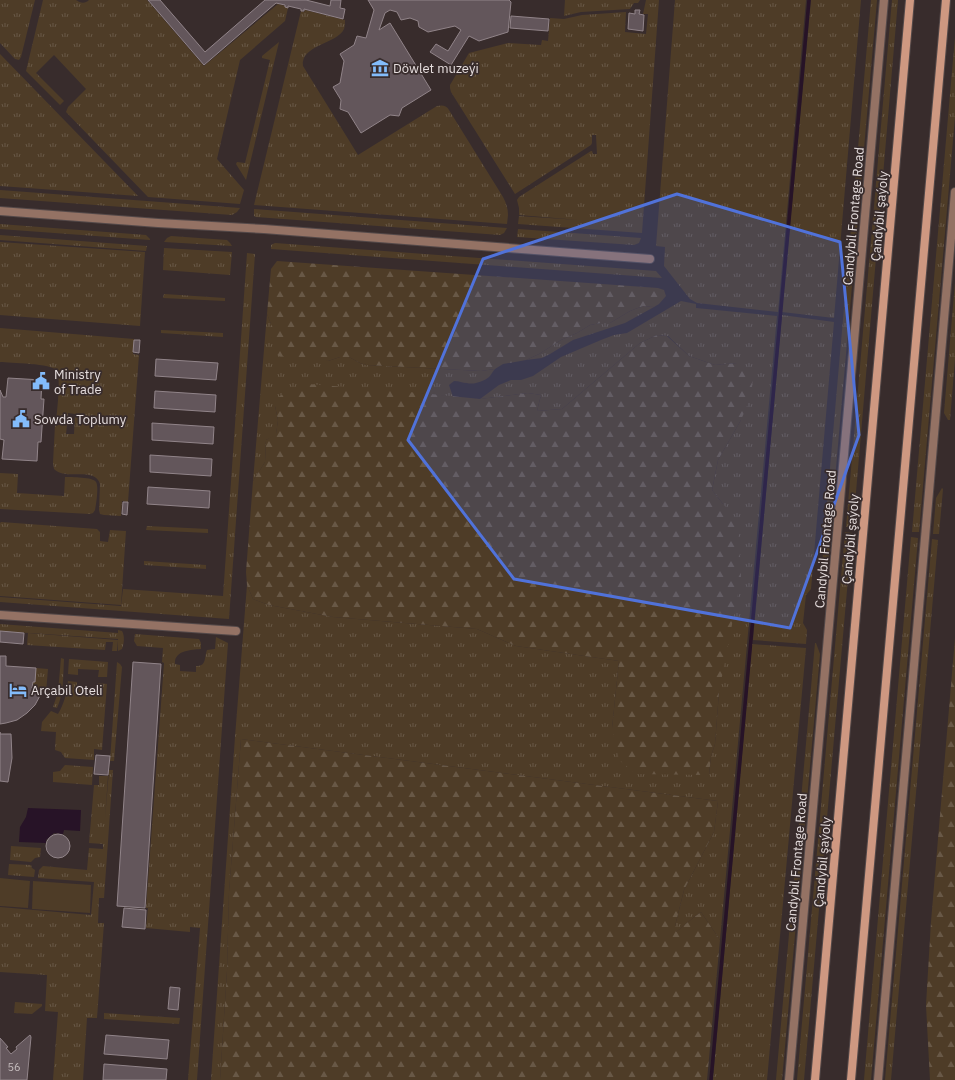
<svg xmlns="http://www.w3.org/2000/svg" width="955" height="1080" viewBox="0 0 955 1080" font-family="'IBM Plex Sans',sans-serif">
<defs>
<pattern id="grass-tufts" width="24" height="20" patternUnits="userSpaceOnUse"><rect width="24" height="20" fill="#4e3c27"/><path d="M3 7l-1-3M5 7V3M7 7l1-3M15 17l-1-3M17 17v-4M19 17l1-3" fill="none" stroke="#685846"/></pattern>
<pattern id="forest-firs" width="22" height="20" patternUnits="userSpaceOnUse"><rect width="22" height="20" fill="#4e3c27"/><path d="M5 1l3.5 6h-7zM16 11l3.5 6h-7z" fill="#685846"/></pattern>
</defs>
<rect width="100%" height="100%" fill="#382c2c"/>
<g fill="url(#grass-tufts)">
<path d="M0 0H35L21 57 19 60 15 59 0 43Z"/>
<path d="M43 0H76C80 3 85 4 89 0H147L204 66 278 4 285 6V7L288 8 285 21 240 60 217 159 244 190 240 204 148 197 66 112 68 107 86 89 54 55 36 73 64 101 60 105 26 71Z"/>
<path d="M565 0H640L638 3H634L630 9 581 12 564 16Z"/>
<path d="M646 0H659L642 233 518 224 519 216 579 220 519 215V208L517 200 519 197 591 151H592L593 154H597L596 135H592V143L591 145 515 194 451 92 450 88V85L469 53 508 43 541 45 542 40 548 41 550 18 564 19 582 15 626 12 625 32 646 34 648 14H643Z"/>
<path d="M675 0H806L778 312 697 303 690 299 686 294 664 266 665 247 656 246Z"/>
<path d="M811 0H861L834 318 782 312Z"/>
<path d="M871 0H877L831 525H825Z"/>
<path d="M892 0H898L853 527H846Z"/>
<path d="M305 10 345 20C345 23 345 26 344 29 337 44 300 45 303 66L358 155 437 106C442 105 446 105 449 110L503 197C506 203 508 208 508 215L450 211 508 215 507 224 254 205 301 11 304 12Z"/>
<path d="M955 37V117L919 532H912Z"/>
<path d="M279 42 246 180 236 164 237 162 245 163 270 60 262 58V56Z"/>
<path d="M0 54 138 196 0 186Z"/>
<path d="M0 190 240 208 237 212 232 215 0 198Z"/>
<path d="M254 209 507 228 504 233 500 235 256 217 254 216Z"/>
<path d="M0 224 146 235 150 239V240L0 229Z"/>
<path d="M518 229 641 238 639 243 634 245 517 237Z"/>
<path d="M0 235 147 246 146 251 0 240Z"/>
<path d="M171 236 227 240 230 243 232 246 164 242 167 238Z"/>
<path d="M0 242 145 252 140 326 0 315Z"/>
<path d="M275 243 656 271 662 278 271 249V245Z"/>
<path d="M164 248 232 252 230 275 163 270Z"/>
<path d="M247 253 255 254 229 619 0 602V597L121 606 123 589 223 596Z"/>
<path d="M955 282V359L950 420H948L944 413Z"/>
<path d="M164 294 225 298V301L163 298Z"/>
<path d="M681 301 696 304V308L777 316 720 940 701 912 693 918 675 933V926L684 890 714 832 718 801 241 739 229 892 227 971 220 1080H211L235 737 247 585 253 599 269 605 333 617 477 629 516 646 619 661 612 728 709 775 711 756 715 744 719 692 723 504 712 490 718 460 741 420 737 363 715 365 689 356 668 336 657 335 640 343 562 409 537 411 541 395 528 393 480 399 499 385 511 380H521L533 376 561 357 601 340 614 335 627 333Z"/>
<path d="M643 306 654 307 625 323 573 340 550 354 542 358 526 360 539 354 561 340 577 333 590 325 601 323H610L630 311Z"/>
<path d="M267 314 271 324V337L328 361 340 357H349L360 363 366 365 481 371 495 369C493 371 491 375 489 377 484 381 474 385 467 383 463 383 459 381 454 381L449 385 453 397 421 393 275 406 278 420 276 435 266 440 265 462 253 481Z"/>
<path d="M782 315 834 322 811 589 806 595 803 623 807 630 806 644 753 640Z"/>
<path d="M0 328 134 339 133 354 139 355 128 502 122 501 121 516 104 515 100 514 99 510 100 484C95 466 65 481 54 469L53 463 55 425H67L66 434H74L75 414 68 413 67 421H56C57 411 61 379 57 371 52 363 10 363 0 362Z"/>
<path d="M161 330 223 333V337L161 333Z"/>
<path d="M0 473 18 474 17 493 64 496 65 477C71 477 93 477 96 482 99 486 96 505 95 510L93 513 90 514 0 509Z"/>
<path d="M942 488 943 489 939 534H933L936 498Z"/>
<path d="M1 522 97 529 100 532V541L108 542 110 530 126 531 121 605 0 596V523Z"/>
<path d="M147 526 208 529V533L146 530Z"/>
<path d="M825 531 831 532 828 565 822 576H821Z"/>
<path d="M845 532 852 533 804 1080H797Z"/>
<path d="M911 537 918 538 871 1080H864Z"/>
<path d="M932 539 938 540 891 1080H885Z"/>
<path d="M144 561 206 565V569L144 565Z"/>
<path d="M0 624 118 633V630L122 631C125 636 124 644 122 649L118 651V639L0 631Z"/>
<path d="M28 633 118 640 117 651H112L113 642H106L105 650 27 645Z"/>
<path d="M135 634 199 639 201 643V649C191 650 174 650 175 664L180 665V671L196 672V666C207 666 204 658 207 650L215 649 216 637 228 643 197 1080H188L200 928 190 927V932L146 928 148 908H146L164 663 162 662 163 648 137 646 134 641Z"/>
<path d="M815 643H816L820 654 782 1080H776Z"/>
<path d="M752 644 806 648 767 1080H713Z"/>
<path d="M61 658 64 659C63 676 64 693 57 708L53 707 58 692Z"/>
<path d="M69 659 108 662 107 677H98L99 670 78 669V675L68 674Z"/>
<path d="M117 662 120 664 122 667 114 761H110Z"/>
<path d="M36 668 48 669 46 692H42L32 688 33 682H35Z"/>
<path d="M68 681 77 682V689L97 690 98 683 107 684 102 750 94 749V760L65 758 61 752 55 750 56 732 41 731 42 722 51 711 58 714C64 704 67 693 68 681Z"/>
<path d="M65 765 93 767 92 785 53 782V772L60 771Z"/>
<path d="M109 770H113L104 898H99L98 923H104L97 1018H87L83 1080H53L58 1012 45 1011 47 975 0 972V907L91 915 94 882 38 878 39 870 43 866 87 870 89 848 103 849V844L89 843 94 785H99V776H108L105 819Z"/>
<path d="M11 846 41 848 40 857 35 858 31 862 10 860Z"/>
<path d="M9 864 31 865 32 868 35 870 34 877 8 875Z"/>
<path d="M15 1002 42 1004V1006L32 1014 14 1013Z"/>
<path d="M104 1013 180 1018 179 1024 104 1019Z"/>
</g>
<g fill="url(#forest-firs)">
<path d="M277 261 658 288 664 290 666 296 659 304 654 307 643 306 630 311 610 323H601L590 325 577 333 561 340 539 354 526 360 503 364 495 369 481 371 366 365 360 363 349 357H340L328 361 278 356 271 337V324L267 314 271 269Z"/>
<path d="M657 335 667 336 689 356 715 365 737 363 753 378 751 396 741 420 718 460 712 490 723 504 738 521 741 578 719 692 715 744 711 756 709 775 636 774 619 760 612 728 619 661 516 646 477 629 333 617 269 605 253 599 247 585 246 572 253 481 265 462 266 440 276 434 278 420 275 406 277 398 286 392 308 384 421 393 480 399 528 393 541 395 537 411 562 409 640 343Z"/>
<path d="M955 638V1080H930L926 1005 931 922Z"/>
<path d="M241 739 718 801 714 832 684 890 675 926 676 932 693 918 701 912 720 940 707 1080H220L227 971 229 892Z"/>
</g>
<g fill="#4e3c27">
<path d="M0 878 30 881 28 908 0 906Z"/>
<path d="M33 881 91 885 90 913 32 909Z"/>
</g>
<path fill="#271327" d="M28 808 81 810 80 831 64 830 63 834 54 833 46 840V843L19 842 20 827 26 817Z"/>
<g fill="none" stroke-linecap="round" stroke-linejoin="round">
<path stroke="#271327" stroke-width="3.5" d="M711 1080 809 0"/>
</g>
<g fill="#63565b" stroke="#918489">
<path d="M148 0H160L205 52 265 0H306L330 6 331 0H341L340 8 345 9 343 19 304 9V11H301V9L288 6V8L285 7V5L276 3 204 65Z"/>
<path d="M368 0H509L511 2 508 32 479 41 469 36 451 65 430 52 436 44 448 51 461 30 455 26 428 32 419 27 418 21 410 18 401 20 397 12 390 10 385 13 379 30 390 23 431 90 402 108 399 116 390 115 361 133 348 112 340 109 341 100 333 87 340 83 344 61 340 54 354 45 357 36 366 38 374 10Z"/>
<path d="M635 10H640L639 14 644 15 643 31 628 29 629 13 635 14Z"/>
<path d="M511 16 549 19 548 31 510 28Z"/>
<path d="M134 340H140L139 353 133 352Z"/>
<path d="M156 359 218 363 216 380 155 376Z"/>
<path d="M8 378 42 380 41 399H44L41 442H38L37 461 2 459 4 440 0 439V390L3 397H6Z"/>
<path d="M155 391 216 395 215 412 154 408Z"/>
<path d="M152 423 214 427 213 444 152 440Z"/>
<path d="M150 455 212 459 211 476 150 472Z"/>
<path d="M148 487 210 491 209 508 147 504Z"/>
<path d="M123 502H128L127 515 122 514Z"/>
<path d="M0 631 24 633 23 644 0 642Z"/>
<path d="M0 656H6V666L36 668 35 682H33L32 688 42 692 35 705 27 713 17 720 6 723 0 724Z"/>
<path d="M133 662 161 664 145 908 117 906Z"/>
<path d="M0 732V734H11L12 758 8 782 0 781Z"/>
<path d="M96 755 110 756 108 775 94 774Z"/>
<circle cx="58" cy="846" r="12"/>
<path d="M124 908 146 910 145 929 122 927Z"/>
<path d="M170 987 180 988 178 1010 168 1009Z"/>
<path d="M30 1035 31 1037 27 1080H0V1038L8 1047 6 1048 11 1054 17 1049 16 1047Z"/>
<path d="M106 1035 169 1040 167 1059 104 1054Z"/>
<path d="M104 1064 167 1069 166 1080H103Z"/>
</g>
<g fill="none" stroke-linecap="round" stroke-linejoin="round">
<g stroke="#544949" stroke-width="10">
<g id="street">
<path d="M0 211 158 223 264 229 650 259"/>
<path d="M0 615 236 631"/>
<path d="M789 1080 884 0"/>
<path d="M878 1080 955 192"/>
</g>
</g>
<g stroke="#544949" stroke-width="10">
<g id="secondary">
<path d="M815 1080 910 0"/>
<path d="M851 1080 946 0"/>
</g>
</g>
<use href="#street" stroke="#947264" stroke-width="8"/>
<use href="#secondary" stroke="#ce9881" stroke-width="8"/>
</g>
<path fill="#5072da" fill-opacity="0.2" stroke="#5072da" stroke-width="3" stroke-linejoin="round" d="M677 194 840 242 859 435 790 628 514 579 408 440 483 259Z"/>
<defs>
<g id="museum-bare" transform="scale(1.38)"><path d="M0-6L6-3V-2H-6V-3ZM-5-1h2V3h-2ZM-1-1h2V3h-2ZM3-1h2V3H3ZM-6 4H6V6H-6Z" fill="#83bcfb" stroke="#382c2c" stroke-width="2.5" paint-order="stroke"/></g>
<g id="civic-bare" transform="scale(1.38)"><path d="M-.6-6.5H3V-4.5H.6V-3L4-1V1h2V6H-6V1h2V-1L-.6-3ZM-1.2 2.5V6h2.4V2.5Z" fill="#83bcfb" stroke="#382c2c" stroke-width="2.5" paint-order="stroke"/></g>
<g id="hotel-bare" transform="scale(1.38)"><path d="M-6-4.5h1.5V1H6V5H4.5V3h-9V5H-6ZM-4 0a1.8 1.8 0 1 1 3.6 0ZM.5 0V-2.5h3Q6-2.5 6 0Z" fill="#83bcfb" stroke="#382c2c" stroke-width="2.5" paint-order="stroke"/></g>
</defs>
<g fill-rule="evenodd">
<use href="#museum-bare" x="380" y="68"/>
<use href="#civic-bare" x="41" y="381"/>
<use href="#civic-bare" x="21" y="419"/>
<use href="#hotel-bare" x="18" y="690"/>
</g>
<g text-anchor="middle" stroke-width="3.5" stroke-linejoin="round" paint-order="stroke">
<g font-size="11" fill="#c6bdbe">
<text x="14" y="1071">56</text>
</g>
<g font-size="13" fill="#e7dfdf" stroke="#382c2c" text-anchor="start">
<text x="393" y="73">Döwlet muzeýi</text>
<text x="54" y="379">Ministry<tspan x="54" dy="15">of Trade</tspan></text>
<text x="34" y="424">Sowda Toplumy</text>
<text x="31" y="695">Arçabil Oteli</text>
</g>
<g font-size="13" fill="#e7dfdf" stroke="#382c2c">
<text transform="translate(853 216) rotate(-85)" y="5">Candybil Frontage Road</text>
<text transform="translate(879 216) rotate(-85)" y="5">Çandybil şaýoly</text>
<text transform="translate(825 539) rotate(-85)" y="5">Candybil Frontage Road</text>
<text transform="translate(850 539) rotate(-85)" y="5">Çandybil şaýoly</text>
<text transform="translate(796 862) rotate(-85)" y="5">Candybil Frontage Road</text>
<text transform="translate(822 862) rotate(-85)" y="5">Çandybil şaýoly</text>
</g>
</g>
</svg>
